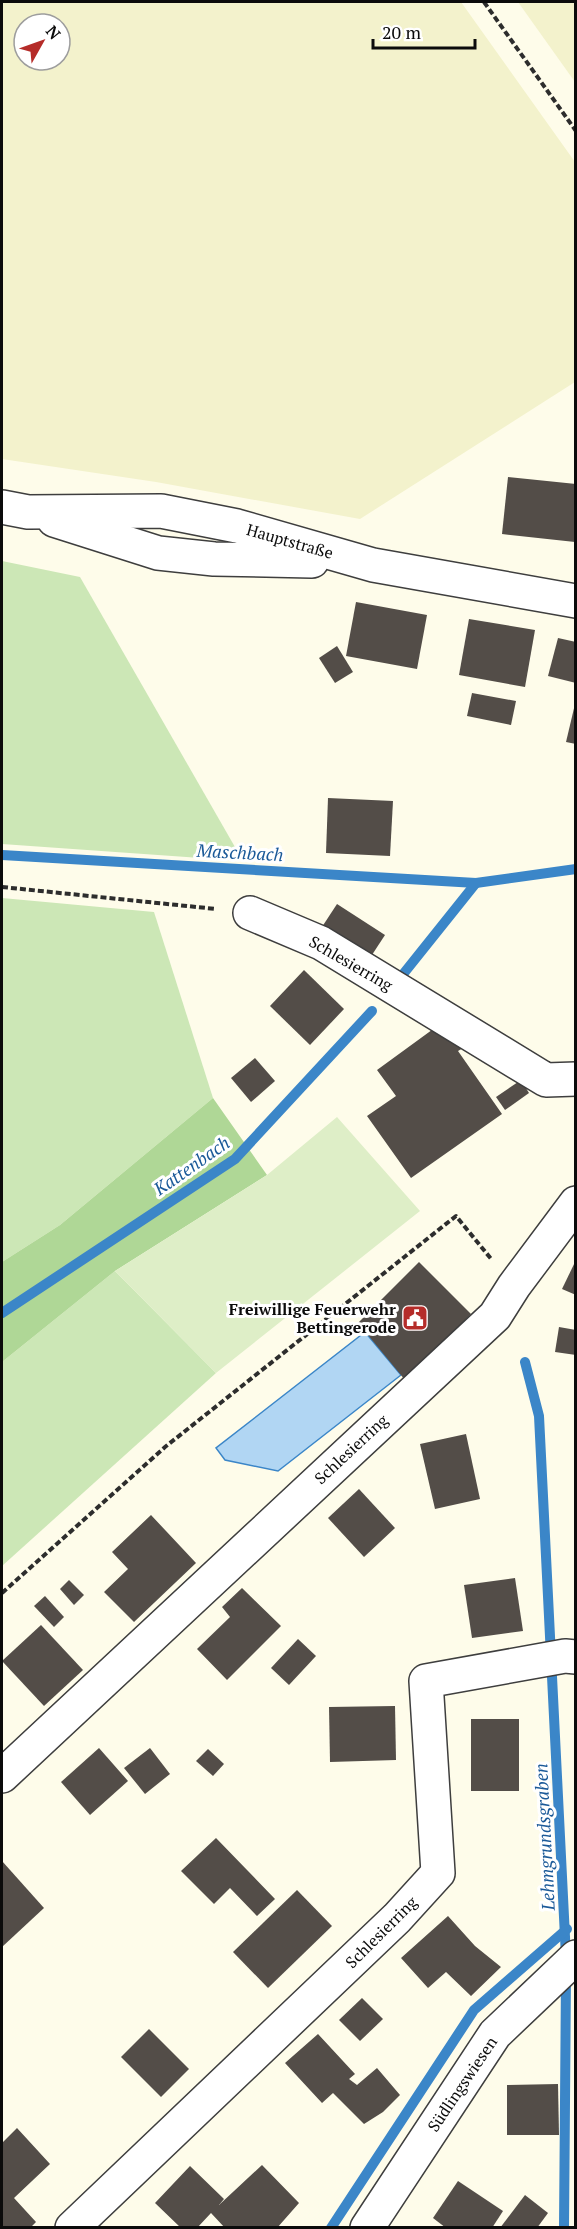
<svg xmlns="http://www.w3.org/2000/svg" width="577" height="2229" viewBox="0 0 577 2229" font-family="'PT Serif',serif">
<rect width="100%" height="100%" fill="#fefcea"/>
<g fill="#f3f2cc" fill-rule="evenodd">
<path d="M2 2H461L575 162V382L360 519 156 482 2 459ZM24 24H60V60H24Z"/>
<path d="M518 2H575V82Z"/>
</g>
<g fill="#cce7b6">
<path d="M2 561 80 577 243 861 2 844Z"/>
<path d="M2 898 154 912 213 1098 60 1225 2 1262Z"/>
<path d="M115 1271 216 1373 2 1566V1362Z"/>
</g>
<path fill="#afd796" d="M213 1098 267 1175 115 1271 2 1362V1262L60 1225Z"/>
<path fill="#deeec7" d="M337 1117 420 1211 216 1373 115 1271 267 1175Z"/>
<path fill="#b1d6f3" stroke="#3b86c8" stroke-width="1.5" d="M365 1332 401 1375 278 1471 225 1460 216 1448Z"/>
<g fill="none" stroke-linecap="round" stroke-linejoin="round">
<g stroke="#3b86c8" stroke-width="10">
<path d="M2 855 476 883 576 869"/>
<path d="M404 973 476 883"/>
<path d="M2 1313 235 1159 372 1011"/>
<path d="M525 1362 539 1416 566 1957"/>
<path d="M331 2228 474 2010 567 1929"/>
<path d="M564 2228 566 1976"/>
</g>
</g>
<g fill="#534d48">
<path d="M508 477 576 484 575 542 502 534Z"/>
<path d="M356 602 427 615 417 669 346 656Z"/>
<path d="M469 619 535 630 525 687 459 675Z"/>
<path d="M558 638 576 642V683L548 676Z"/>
<path d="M337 646 353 672 335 683 319 658Z"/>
<path d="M472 693 516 701 511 725 467 716Z"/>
<path d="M575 704H576V744L566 742Z"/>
<path d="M328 798 393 801 390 856 326 853Z"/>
<path d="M337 904 385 935 368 961 320 930Z"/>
<path d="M304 970 344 1009 310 1045 270 1006Z"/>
<path d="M436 1027 463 1048 458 1051 502 1114 411 1178 367 1116 396 1096 377 1070Z"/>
<path d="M255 1058 275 1081 251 1102 231 1078Z"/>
<path d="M521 1080 529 1093 505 1110 496 1097Z"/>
<path d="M576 1260V1295L562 1289Z"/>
<path d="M419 1262 471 1314 405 1380 358 1323Z"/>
<path d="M559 1327 576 1330V1355L555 1352Z"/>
<path d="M466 1434 480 1499 435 1509 420 1444Z"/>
<path d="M359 1489 395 1528 364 1557 328 1518Z"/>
<path d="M151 1515 196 1563 134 1622 104 1592 128 1569 112 1552Z"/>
<path d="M515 1578 523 1631 472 1638 464 1585Z"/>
<path d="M69 1580 84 1595 74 1605 60 1589Z"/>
<path d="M242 1588 281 1626 227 1680 197 1649 230 1617 222 1607Z"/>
<path d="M45 1596 64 1617 54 1627 34 1606Z"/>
<path d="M41 1625 83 1670 44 1706 2 1661Z"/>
<path d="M298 1639 316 1656 289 1685 271 1668Z"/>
<path d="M395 1706 396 1760 330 1762 329 1707Z"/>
<rect x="471" y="1719" width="48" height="72"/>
<path d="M99 1748 128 1781 90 1815 61 1782Z"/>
<path d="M150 1748 170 1774 145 1794 124 1768Z"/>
<path d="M208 1749 224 1764 213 1776 196 1761Z"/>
<path d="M216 1838 275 1899 257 1916 230 1888 214 1904 181 1871Z"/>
<path d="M2 1861 44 1908 2 1947Z"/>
<path d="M297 1890 332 1926 268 1988 233 1952Z"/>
<path d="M448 1916 475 1946 501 1967 471 1996 446 1972 428 1988 401 1958Z"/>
<path d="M362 1998 383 2019 360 2041 339 2020Z"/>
<path d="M149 2029 189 2069 161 2097 121 2057Z"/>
<path d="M318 2034 355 2074 349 2079 357 2085 377 2068 400 2095 383 2112 364 2124 333 2093 322 2103 285 2063Z"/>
<path d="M558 2084 559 2135H507V2085Z"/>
<path d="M17 2128 50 2164 14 2198 36 2222 30 2228H2V2143Z"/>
<path d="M262 2165 299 2203 277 2228H225L211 2213 197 2228H181L155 2203 190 2166 224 2199 219 2205Z"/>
<path d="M458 2181 503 2211 492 2228H446L433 2218Z"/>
<path d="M525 2195 548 2213 537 2228H500Z"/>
</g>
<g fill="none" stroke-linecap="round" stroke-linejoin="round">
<g stroke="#3e3e3e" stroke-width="36">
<g id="minor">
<path d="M2 507 28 512 161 511 237 526 373 565 576 601"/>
<path d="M54 520 158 553 214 559 312 561"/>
<path d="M250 913 321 943 546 1080 576 1079"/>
<path d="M2 1776 495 1316 514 1286 576 1203"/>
<path d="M72 2228 397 1918 438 1873 426 1681 565 1656 576 1657"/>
<path d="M367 2228 495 2034 576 1957"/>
</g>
</g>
<g stroke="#2d2d2d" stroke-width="4" stroke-dasharray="6 3" stroke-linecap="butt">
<path d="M484 2 576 131"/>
<path d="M2 887 216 909"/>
<path d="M2 1593 165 1447 456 1216 492 1260"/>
</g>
<use href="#minor" stroke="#fff" stroke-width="33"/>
</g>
<defs>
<g id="civic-square" transform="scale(1.35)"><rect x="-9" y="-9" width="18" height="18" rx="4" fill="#b52c29" stroke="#fff"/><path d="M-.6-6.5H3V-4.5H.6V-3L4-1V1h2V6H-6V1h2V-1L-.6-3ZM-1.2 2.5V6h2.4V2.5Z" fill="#fff"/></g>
</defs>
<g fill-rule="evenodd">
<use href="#civic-square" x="415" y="1318"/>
</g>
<g text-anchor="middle" stroke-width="6" stroke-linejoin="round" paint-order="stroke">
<g font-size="16" fill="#0b0b0b" stroke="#fff">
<text transform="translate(290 541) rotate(16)" y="6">Hauptstraße</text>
<text transform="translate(351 963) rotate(30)" y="6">Schlesierring</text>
<text transform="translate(351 1449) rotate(-43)" y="6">Schlesierring</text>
<text transform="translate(381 1932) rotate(-45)" y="6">Schlesierring</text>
<text transform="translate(462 2084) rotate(-56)" y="6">Südlingswiesen</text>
</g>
<g font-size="16" font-weight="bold" fill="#0b0b0b" stroke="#fff" text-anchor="end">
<text x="396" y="1315">Freiwillige Feuerwehr<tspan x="396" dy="18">Bettingerode</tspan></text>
</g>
<g font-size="18" font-style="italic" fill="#1a5998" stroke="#fff">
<text transform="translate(240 853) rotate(3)" y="6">Maschbach</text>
<text transform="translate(192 1166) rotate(-35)" y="6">Kattenbach</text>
<text transform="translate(545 1837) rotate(-93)" y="6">Lehmgrundsgraben</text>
</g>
</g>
<rect width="577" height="2229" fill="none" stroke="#0b0b0b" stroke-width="6"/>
<g transform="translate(42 42) rotate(50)"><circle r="28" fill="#ffffff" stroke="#9d9d9d" stroke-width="1.5"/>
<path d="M0-4.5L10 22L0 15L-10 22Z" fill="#b52c29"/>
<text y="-9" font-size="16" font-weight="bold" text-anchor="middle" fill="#0b0b0b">N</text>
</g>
<path d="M373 39v9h102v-9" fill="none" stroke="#0b0b0b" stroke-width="3"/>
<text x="382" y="39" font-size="18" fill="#0b0b0b" stroke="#ffffff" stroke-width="4.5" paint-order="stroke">20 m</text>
</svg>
